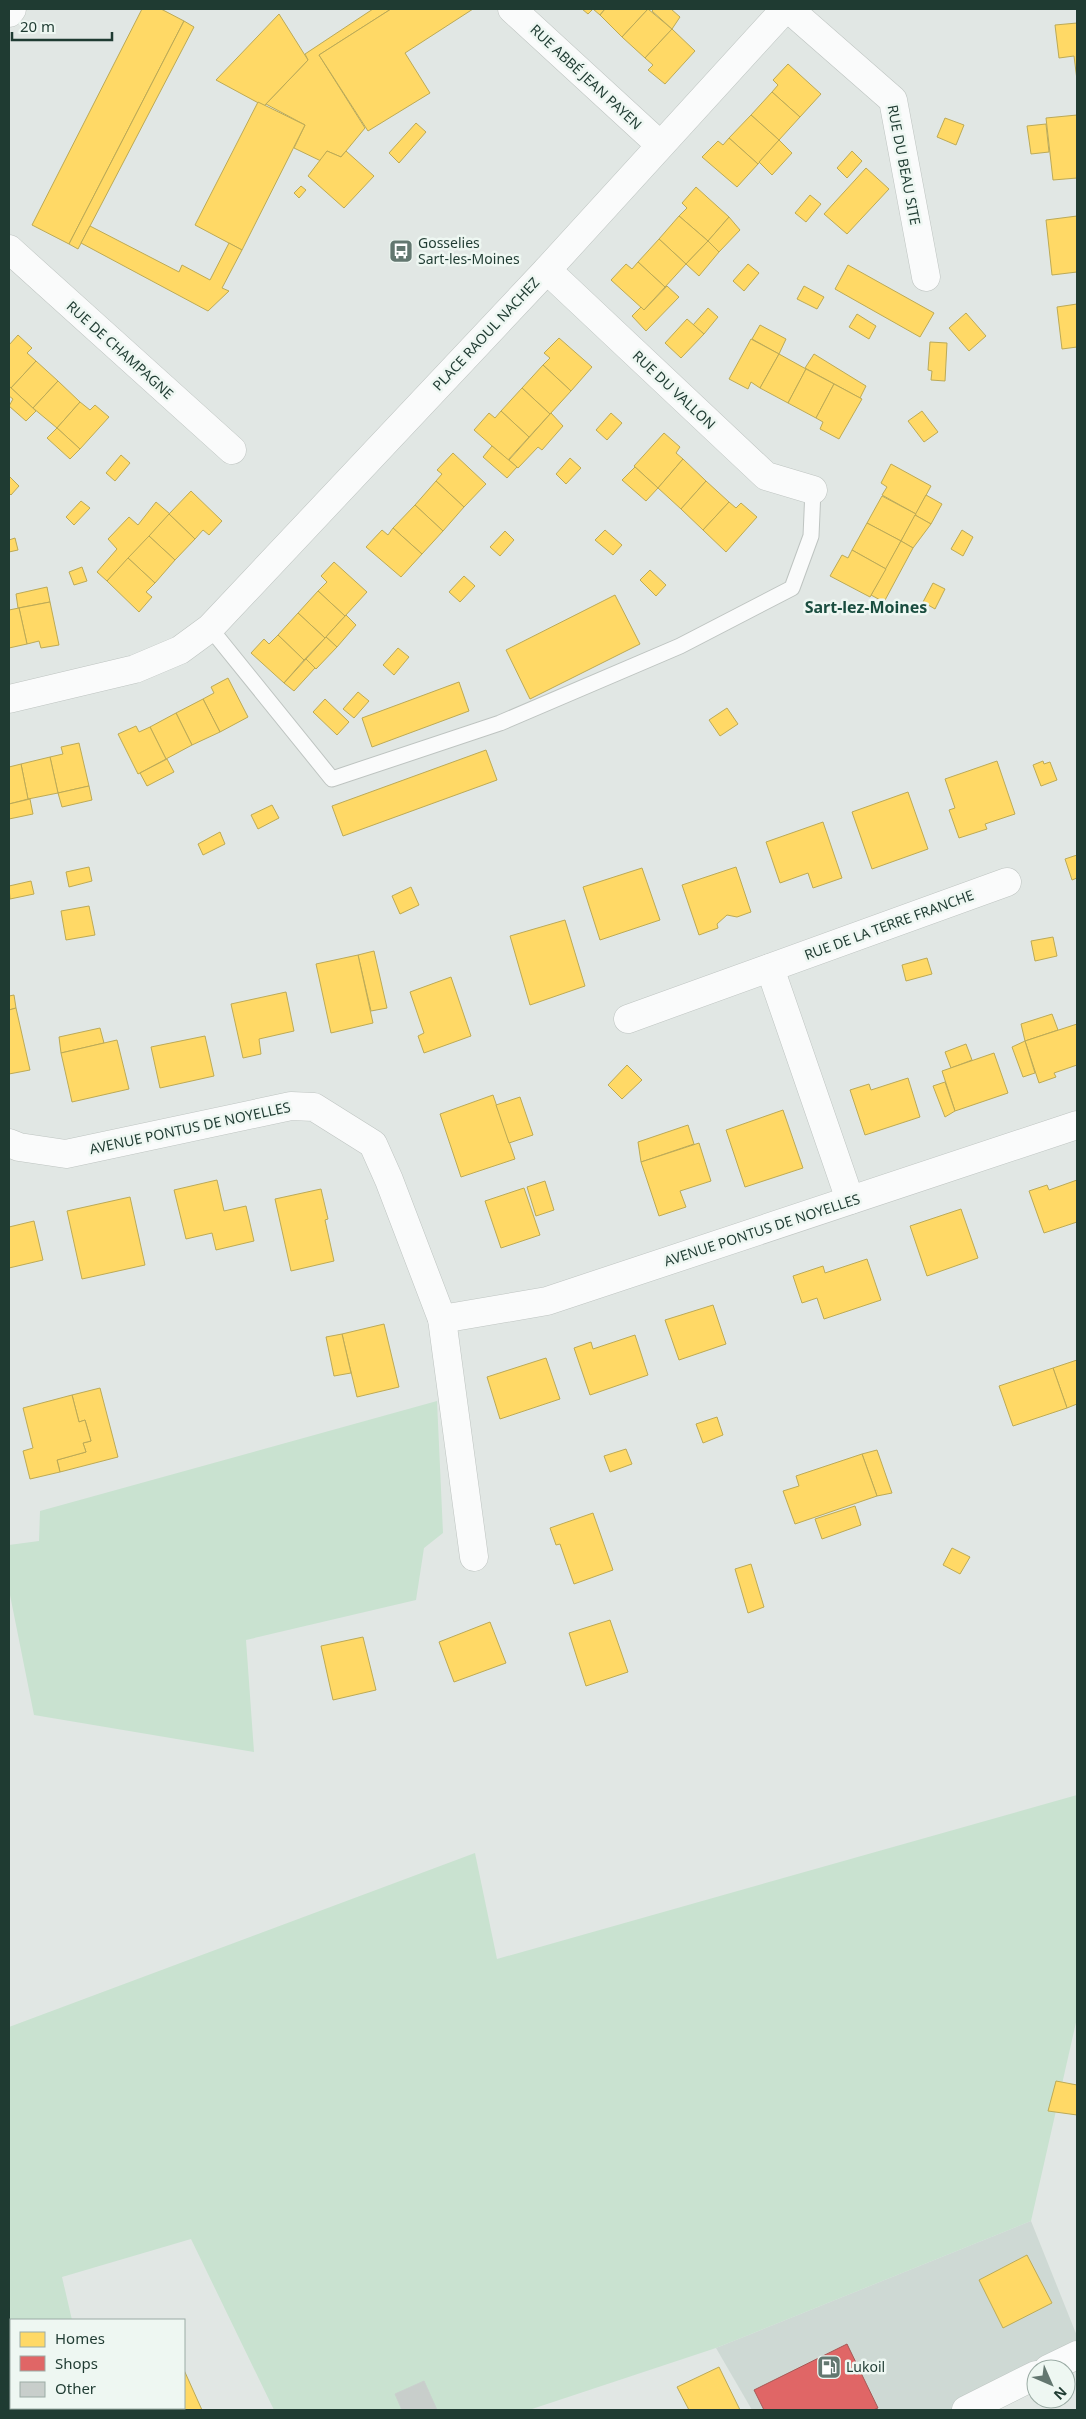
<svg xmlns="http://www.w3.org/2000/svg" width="1086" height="2419" viewBox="0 0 1086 2419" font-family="'Noto Sans',sans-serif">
<rect width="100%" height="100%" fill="#e1e7e4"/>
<path fill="#ced9d4" d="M1031 2221 1077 2336V2347L957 2410H752L716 2348Z"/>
<g fill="#c9e2d0">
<path d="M437 1401 443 1533 424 1548 416 1600 246 1640 254 1752 34 1715 9 1590V1545L39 1541 40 1511Z"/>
<path d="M1077 1795V2018L1031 2221 716 2348 529 2410H274L191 2239 62 2277 72 2320H11V2408H93V2410H9V2027L475 1853 497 1959Z"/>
</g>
<g fill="#ffd966" stroke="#bcaa56">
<path d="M142 9H161L184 21 69 244 32 225Z"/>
<path d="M373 9H391L319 55 365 128 341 157 327 151 321 161 294 148 305 125 266 104 308 60 305 54Z"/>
<path d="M391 9H473L405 53 430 93 368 131 319 55Z"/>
<path d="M582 9H605L600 15 593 9 588 14Z"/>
<path d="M605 9H648L622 37 600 15Z"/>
<path d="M648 9 672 29 645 58 622 37Z"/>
<path d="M654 9H671L680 17 672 29 652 11Z"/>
<path d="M279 14 308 60 264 106 216 80Z"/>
<path d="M184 21 194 27 78 249 69 244Z"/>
<path d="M1077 23V80L1074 56 1059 58 1055 25Z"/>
<path d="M672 29 695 51 665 84 648 70 653 65 645 58Z"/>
<path d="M788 64 821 94 800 117 772 92 778 85 773 80Z"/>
<path d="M772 92 800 117 779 140 751 115Z"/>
<path d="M258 102 305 125 242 250 195 225Z"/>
<path d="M751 115 779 140 758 164 729 138Z"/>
<path d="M1077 115V178L1053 180 1046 118Z"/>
<path d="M945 118 964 125 956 145 937 137Z"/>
<path d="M416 123 426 132 399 163 389 153Z"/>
<path d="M1046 124 1049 152 1031 154 1027 126Z"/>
<path d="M729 138 758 164 737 187 702 157 718 141 723 145Z"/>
<path d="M779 140 792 153 772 175 759 162Z"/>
<path d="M327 151 341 157 346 151 374 176 344 208 308 176Z"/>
<path d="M852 151 862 161 847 178 837 168Z"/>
<path d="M866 168 889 189 847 234 824 214Z"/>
<path d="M301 186 306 190 299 198 294 193Z"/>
<path d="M696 187 729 217 708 241 679 216 687 208 682 203Z"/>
<path d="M810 195 821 204 806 222 795 213Z"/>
<path d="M679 216 708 241 686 264 659 239Z"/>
<path d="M1077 216V272L1052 275 1046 220Z"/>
<path d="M729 217 740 230 719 252 708 241Z"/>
<path d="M90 226 179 272 182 265 210 280 229 243 242 250 222 288 229 291 208 311 81 243Z"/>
<path d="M659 239 686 264 665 287 638 262Z"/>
<path d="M708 241 719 252 699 276 686 264Z"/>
<path d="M638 262 665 287 644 310 611 280 626 264 632 269Z"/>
<path d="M748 264 759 273 744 291 733 281Z"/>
<path d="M848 265 934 313 920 337 835 289Z"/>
<path d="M667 286 679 297 646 331 632 316 641 307 644 310Z"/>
<path d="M804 286 824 297 817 309 797 299Z"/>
<path d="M1077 304V347L1062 349 1057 307Z"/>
<path d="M708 308 718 317 704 334 693 325Z"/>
<path d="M966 313 986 336 969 351 949 328Z"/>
<path d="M857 314 876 326 869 339 849 327Z"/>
<path d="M687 319 704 334 681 358 665 343Z"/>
<path d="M760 325 786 339 779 354 752 339Z"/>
<path d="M18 335 32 348 27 353 36 361 11 388 9 386V345Z"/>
<path d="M559 338 592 367 571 391 543 365 550 358 544 353Z"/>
<path d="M751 339 779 354 760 388 751 382 748 389 729 379Z"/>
<path d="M930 342 947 343 945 381 931 380 932 371 928 370Z"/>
<path d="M779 354 806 369 788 403 760 388Z"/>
<path d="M814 354 866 386 860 398 805 368Z"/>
<path d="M36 361 58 381 33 408 11 388Z"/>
<path d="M543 365 571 391 550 414 522 388Z"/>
<path d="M806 369 834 384 816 418 788 403Z"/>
<path d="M58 381 80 402 57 428 33 408Z"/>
<path d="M834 384 862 399 839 439 820 429 823 422 816 418Z"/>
<path d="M9 386 36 411 26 421 9 406 13 399 9 396Z"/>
<path d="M522 388 550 414 529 437 501 411Z"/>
<path d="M80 402 90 410 95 405 109 417 80 449 57 428Z"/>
<path d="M501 411 529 437 508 460 474 430 489 413 495 418Z"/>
<path d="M922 411 938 432 924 442 908 421Z"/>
<path d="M551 413 563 426 542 450 538 447 518 468 509 460Z"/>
<path d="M611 413 622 423 607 440 596 430Z"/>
<path d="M57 428 80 449 70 459 47 438Z"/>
<path d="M664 433 680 447 676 453 683 459 658 488 634 466Z"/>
<path d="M492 446 517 467 507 478 483 457Z"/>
<path d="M453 453 486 484 464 507 436 481 442 474 437 470Z"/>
<path d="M121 455 130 463 115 481 106 473Z"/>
<path d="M570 458 581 468 566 484 556 474Z"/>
<path d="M683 459 706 481 681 509 658 488Z"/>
<path d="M891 464 931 486 916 514 882 495 887 487 881 483Z"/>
<path d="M635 467 658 488 646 501 622 480Z"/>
<path d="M9 476 19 486 11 495 9 493Z"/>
<path d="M436 481 464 507 443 531 415 505Z"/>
<path d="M706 481 729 502 703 530 681 509Z"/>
<path d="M191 491 222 521 209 535 203 530 195 539 169 514Z"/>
<path d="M926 495 942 504 931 524 915 515Z"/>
<path d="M882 496 916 514 901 541 867 523Z"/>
<path d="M81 501 90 508 74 525 66 517Z"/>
<path d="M156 502 170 514 107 581 97 572 117 549 108 539 129 517 138 525Z"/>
<path d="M729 502 736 508 741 503 757 517 726 552 703 530Z"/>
<path d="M415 505 443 531 422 554 393 528Z"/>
<path d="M169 514 195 539 175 560 149 536Z"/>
<path d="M915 515 931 524 913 548 901 541Z"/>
<path d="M867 523 901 541 886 569 852 550Z"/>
<path d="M393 528 422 554 401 577 366 547 382 530 388 535Z"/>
<path d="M605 530 622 545 613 555 595 540Z"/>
<path d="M962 530 973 537 963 556 951 549Z"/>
<path d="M505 531 514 540 500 556 490 547Z"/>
<path d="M149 536 175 560 155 583 128 558Z"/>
<path d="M15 538 18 550 9 552V540Z"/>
<path d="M901 541 913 548 884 602 871 595Z"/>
<path d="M852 550 886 569 870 597 830 576 842 555 848 558Z"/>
<path d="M128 558 155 583 146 592 152 597 139 612 107 581Z"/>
<path d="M334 562 367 592 345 616 318 591 327 582 321 576Z"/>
<path d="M82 567 87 581 74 585 69 572Z"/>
<path d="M650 570 666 585 656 596 640 580Z"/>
<path d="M464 576 475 586 460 602 449 592Z"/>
<path d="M933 583 945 589 935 609 923 602Z"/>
<path d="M47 587 50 602 18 608 16 594Z"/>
<path d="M318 591 345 616 325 638 298 613Z"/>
<path d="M615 595 640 644 530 699 506 650Z"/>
<path d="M50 602 59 645 41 648 39 641 27 644 19 608Z"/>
<path d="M19 608 27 644 9 648V610Z"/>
<path d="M298 613 325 638 304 660 278 635Z"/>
<path d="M346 615 356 625 337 647 326 637Z"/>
<path d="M278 635 304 660 284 683 251 653 264 639 269 644Z"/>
<path d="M326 637 337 647 316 669 306 659Z"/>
<path d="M398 648 409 657 394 675 383 665Z"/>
<path d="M306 659 315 668 294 691 284 683Z"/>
<path d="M228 678 248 717 220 732 203 699 214 693 211 687Z"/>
<path d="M459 682 469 711 372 747 362 718Z"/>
<path d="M358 692 369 701 354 718 343 709Z"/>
<path d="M203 699 220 732 192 745 176 713Z"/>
<path d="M325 699 349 722 337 735 313 712Z"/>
<path d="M727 708 738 724 720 736 709 720Z"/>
<path d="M176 713 192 745 166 759 150 727Z"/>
<path d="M136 726 139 732 150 727 166 759 138 774 118 734Z"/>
<path d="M79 743 89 786 58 793 50 757 63 754 61 747Z"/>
<path d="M486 750 497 780 343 836 332 806Z"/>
<path d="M50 757 58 793 28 799 21 764Z"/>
<path d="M167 759 174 772 147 786 140 773Z"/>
<path d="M997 761 1015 814 985 824 987 829 959 838 949 810 955 808 945 779Z"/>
<path d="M1043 761 1044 764 1050 762 1057 780 1041 786 1033 765Z"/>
<path d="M21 764 28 799 9 804V767Z"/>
<path d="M89 786 92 800 62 807 58 793Z"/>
<path d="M908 792 928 849 872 869 852 812Z"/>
<path d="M30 799 33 814 9 819V804Z"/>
<path d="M272 805 279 818 258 829 251 815Z"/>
<path d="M823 822 842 878 813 888 808 873 780 883 766 842Z"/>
<path d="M220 832 225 844 203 855 198 844Z"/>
<path d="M1077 855V878L1072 880 1065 859Z"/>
<path d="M89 867 92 881 69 887 66 872Z"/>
<path d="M736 867 751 912 737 917 727 915 717 924 718 928 699 935 682 885Z"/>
<path d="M642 868 660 920 600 940 583 887Z"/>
<path d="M31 881 34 894 10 899 9 886Z"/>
<path d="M411 887 419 905 400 914 392 896Z"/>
<path d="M89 906 95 935 66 940 61 911Z"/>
<path d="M565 920 585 986 530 1005 510 936Z"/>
<path d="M1053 937 1057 956 1035 961 1031 941Z"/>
<path d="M374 951 387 1008 371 1011 358 955Z"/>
<path d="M358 955 373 1023 331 1033 316 964Z"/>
<path d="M927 958 932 974 906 981 902 965Z"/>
<path d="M451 977 471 1036 424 1053 418 1036 424 1033 410 992Z"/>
<path d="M286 992 294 1031 259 1039 261 1054 243 1058 231 1004Z"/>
<path d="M14 995 16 1008 9 1010V996Z"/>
<path d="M16 1008 30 1070 9 1074V1010Z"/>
<path d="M1052 1014 1058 1030 1025 1041 1021 1024Z"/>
<path d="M1077 1024V1065L1054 1073 1056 1077 1039 1083 1025 1041Z"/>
<path d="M100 1028 104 1043 61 1053 59 1037Z"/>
<path d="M205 1036 214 1076 160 1088 151 1047Z"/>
<path d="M117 1040 129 1089 72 1102 61 1053Z"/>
<path d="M1025 1041 1035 1073 1023 1077 1012 1047Z"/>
<path d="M966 1044 972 1060 951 1068 945 1052Z"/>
<path d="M994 1053 1008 1093 955 1111 942 1071Z"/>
<path d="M627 1065 642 1080 622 1099 608 1085Z"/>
<path d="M908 1078 920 1117 865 1135 850 1090 869 1084 871 1090Z"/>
<path d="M945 1082 955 1111 945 1117 933 1086Z"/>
<path d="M493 1095 515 1159 461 1177 440 1114Z"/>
<path d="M520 1097 533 1135 509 1143 496 1105Z"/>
<path d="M783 1110 803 1168 745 1187 726 1130Z"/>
<path d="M688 1125 694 1144 641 1162 638 1142Z"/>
<path d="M699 1143 711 1181 680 1191 686 1207 659 1216 641 1162Z"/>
<path d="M217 1180 224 1211 246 1206 254 1241 216 1250 212 1233 186 1239 174 1190Z"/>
<path d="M1077 1180V1222L1044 1233 1029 1191 1047 1185 1049 1190Z"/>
<path d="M545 1181 554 1210 536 1216 527 1187Z"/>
<path d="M524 1188 540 1235 501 1248 485 1201Z"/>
<path d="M321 1189 328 1219 325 1220 334 1261 291 1271 275 1199Z"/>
<path d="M130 1197 145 1265 82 1279 67 1211Z"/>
<path d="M961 1209 978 1258 927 1276 910 1226Z"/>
<path d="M34 1221 43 1260 9 1268V1227Z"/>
<path d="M867 1259 881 1300 824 1319 817 1298 802 1303 793 1276 823 1266 825 1273Z"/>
<path d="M713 1305 726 1344 679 1360 665 1320Z"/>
<path d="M384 1324 399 1387 357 1397 342 1334Z"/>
<path d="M342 1334 351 1373 334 1376 326 1337Z"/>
<path d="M635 1335 648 1375 590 1395 574 1348 591 1342 593 1349Z"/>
<path d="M546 1358 560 1399 500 1419 487 1377Z"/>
<path d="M1077 1360V1404L1067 1408 1053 1368Z"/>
<path d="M1053 1368 1067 1408 1013 1426 999 1386Z"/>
<path d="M100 1388 118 1457 60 1472 57 1460 86 1452 83 1443 91 1441 85 1420 79 1422 72 1395Z"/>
<path d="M72 1395 79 1422 85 1420 91 1441 83 1443 86 1452 57 1460 60 1472 30 1479 23 1451 33 1448 23 1408Z"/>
<path d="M717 1417 723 1435 703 1443 696 1424Z"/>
<path d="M626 1449 632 1464 610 1472 604 1456Z"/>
<path d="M877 1450 892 1493 877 1496 862 1454Z"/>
<path d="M862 1454 877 1496 795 1524 783 1491 799 1486 796 1476Z"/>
<path d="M855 1506 861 1525 822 1539 815 1519Z"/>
<path d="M593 1513 613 1570 574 1584 560 1544 556 1545 550 1528Z"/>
<path d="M952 1548 970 1557 960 1574 943 1565Z"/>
<path d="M751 1564 764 1607 748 1613 735 1569Z"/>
<path d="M610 1620 628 1672 586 1686 569 1633Z"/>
<path d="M490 1622 506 1663 454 1682 439 1642Z"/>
<path d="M363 1637 376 1690 333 1700 321 1646Z"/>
<path d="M1056 2081 1077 2085V2115L1048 2111Z"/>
<path d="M1027 2255 1052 2303 1003 2328 979 2280Z"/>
<path d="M719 2367 740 2410H689L677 2387Z"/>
<path d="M184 2370 202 2410H122L121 2408H184Z"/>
</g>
<path fill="#e06666" stroke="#a65956" d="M847 2344 878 2408 873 2410H764L754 2390Z"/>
<path fill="#c8cecb" stroke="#cad0cd" d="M424 2381 437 2410H402L395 2394Z"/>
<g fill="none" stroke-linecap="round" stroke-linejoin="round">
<g stroke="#bec4c1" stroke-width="17">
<path id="service" d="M210 628 332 779 500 723 680 646 792 588 811 536 813 490"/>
</g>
<g stroke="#bec4c1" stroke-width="29">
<g id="minor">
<path d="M512 9 659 144"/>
<path d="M789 9 893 100 926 277"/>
<path d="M9 13 12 9"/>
<path d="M9 249 232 450"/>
<path d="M547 270 766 476 813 490"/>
<path d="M9 699 135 669 180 650 210 628 547 270 785 9"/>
<path d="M770 968 850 1200"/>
<path d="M628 1019 1007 882"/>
<path d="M9 1143 19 1147 66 1154 291 1106 314 1107 373 1144 389 1180 442 1319 474 1557"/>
<path d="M442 1319 547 1301 1077 1125"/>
</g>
</g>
<g stroke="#bdc5c2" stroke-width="29">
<g id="secondary">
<path d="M1048 2369 1077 2355"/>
<path d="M966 2410 1036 2375"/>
</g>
</g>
<use href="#service" stroke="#fafbfb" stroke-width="15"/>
<use href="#minor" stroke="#fafbfb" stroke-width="28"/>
<use href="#secondary" stroke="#fafbfb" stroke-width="28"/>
</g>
<defs>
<g id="bus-square" transform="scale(1.25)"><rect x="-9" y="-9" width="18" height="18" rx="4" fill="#637770" stroke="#eef7f2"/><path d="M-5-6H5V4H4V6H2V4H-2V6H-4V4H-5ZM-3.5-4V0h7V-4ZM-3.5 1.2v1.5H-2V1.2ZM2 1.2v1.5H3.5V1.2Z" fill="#fff"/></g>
<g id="fuel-square" transform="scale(1.25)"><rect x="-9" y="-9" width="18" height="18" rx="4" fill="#637770" stroke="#eef7f2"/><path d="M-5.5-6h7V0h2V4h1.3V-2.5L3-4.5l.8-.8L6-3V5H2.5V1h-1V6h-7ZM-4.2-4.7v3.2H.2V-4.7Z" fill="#fff"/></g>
</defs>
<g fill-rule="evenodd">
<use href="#bus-square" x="401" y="251"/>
<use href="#fuel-square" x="829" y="2367"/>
</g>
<g text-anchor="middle" stroke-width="5" stroke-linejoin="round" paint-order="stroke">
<g font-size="14" fill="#1f3b32" stroke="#eef7f2">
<text transform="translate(586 77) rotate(43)" y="5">RUE ABBÉ JEAN PAYEN</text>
<text transform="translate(904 165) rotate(79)" y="5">RUE DU BEAU SITE</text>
<text transform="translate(486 334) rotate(-47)" y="5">PLACE RAOUL NACHEZ</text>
<text transform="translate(120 350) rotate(42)" y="5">RUE DE CHAMPAGNE</text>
<text transform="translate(674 390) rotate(43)" y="5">RUE DU VALLON</text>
<text transform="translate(889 925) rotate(-20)" y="5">RUE DE LA TERRE FRANCHE</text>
<text transform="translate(190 1128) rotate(-12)" y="5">AVENUE PONTUS DE NOYELLES</text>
<text transform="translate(762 1230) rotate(-18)" y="5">AVENUE PONTUS DE NOYELLES</text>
</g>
<g font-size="14" fill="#1f3b32" stroke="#eef7f2" text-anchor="start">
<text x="418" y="248">Gosselies<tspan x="418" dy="16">Sart-les-Moines</tspan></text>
<text x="846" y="2372">Lukoil</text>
</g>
<g font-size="16" font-weight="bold" fill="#1a4d3f" stroke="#eef7f2">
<text x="866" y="613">Sart-lez-Moines</text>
</g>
</g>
<rect width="1086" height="2419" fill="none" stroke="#1f3b32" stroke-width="20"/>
<rect x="10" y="2319" width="175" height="90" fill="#eef7f2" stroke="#9baca5"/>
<rect x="20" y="2332" width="25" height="15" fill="#ffd966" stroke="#9baca5"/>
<text x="55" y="2344" font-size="15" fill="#1f3b32">Homes</text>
<rect x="20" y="2356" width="25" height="15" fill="#e06666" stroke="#9baca5"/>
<text x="55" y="2369" font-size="15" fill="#1f3b32">Shops</text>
<rect x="20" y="2382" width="25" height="15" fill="#c8cecb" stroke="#9baca5"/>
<text x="55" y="2394" font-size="15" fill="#1f3b32">Other</text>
<g transform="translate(1051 2384) rotate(135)"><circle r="24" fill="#eef7f2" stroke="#9baca5"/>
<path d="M0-4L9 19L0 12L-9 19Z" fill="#637770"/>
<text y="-8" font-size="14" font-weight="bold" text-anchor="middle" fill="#1f3b32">N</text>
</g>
<path d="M12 32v8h100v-8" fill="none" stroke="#1f3b32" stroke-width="2.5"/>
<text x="20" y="32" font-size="15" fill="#1f3b32" stroke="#eef7f2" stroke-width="4" paint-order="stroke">20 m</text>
</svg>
